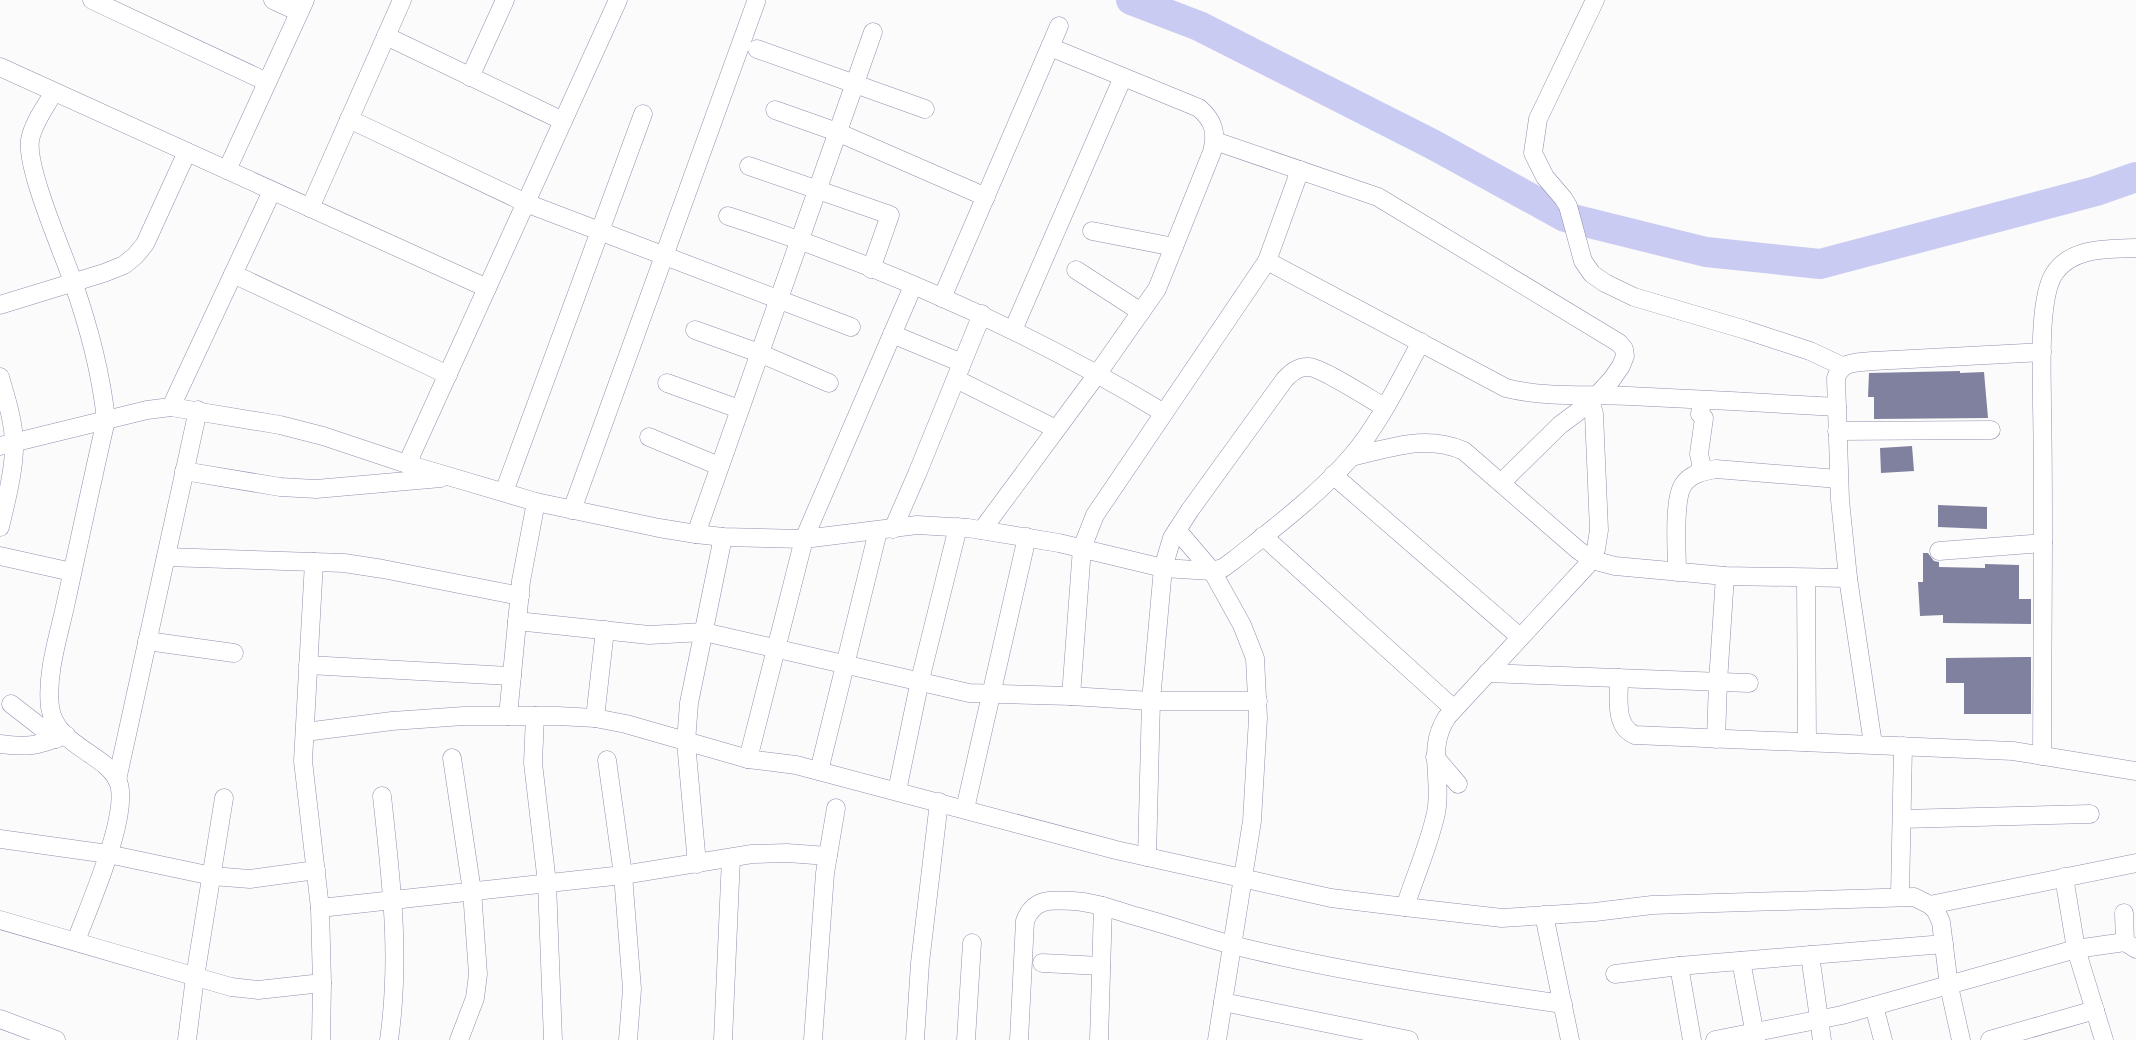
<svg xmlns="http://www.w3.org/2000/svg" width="2136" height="1040" viewBox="0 0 2136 1040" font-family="'Golos Text',sans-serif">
<rect width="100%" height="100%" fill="#fbfbfb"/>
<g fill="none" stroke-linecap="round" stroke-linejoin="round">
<path stroke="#cacbf2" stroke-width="30" d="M1131 0 1199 26 1432 144 1565 217 1706 252 1820 264 2096 191 2136 177"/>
</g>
<g fill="#80819f">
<path d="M1960 371V373L1984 372 1988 418 1874 419V397H1868L1869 373Z"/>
<path d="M1912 446 1914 471 1881 473 1880 448Z"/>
<path d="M1938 505 1987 507V529L1938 527Z"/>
<path d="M1923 553H1928L1934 561 1939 562V567L1985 568V564L2019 565V599H2031V624L1943 623V615L1920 616 1918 582H1923Z"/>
<path d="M2025 657H2031V714H1964V683H1946V658Z"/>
</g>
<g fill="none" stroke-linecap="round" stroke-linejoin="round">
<g stroke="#8f90ae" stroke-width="19">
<g id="minor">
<path d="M92 0 267 82"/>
<path d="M273 0 299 12"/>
<path d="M1595 0 1538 119 1533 153 1545 177 1563 198 1568 206 1583 261 1592 274 1605 283 1634 297 1746 330 1810 351 1842 366"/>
<path d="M386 36 563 121"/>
<path d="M757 49 925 109"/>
<path d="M0 67 487 288"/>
<path d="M470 77 505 0"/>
<path d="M54 92C46 106 33 123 30 140 26 168 61 248 72 279 88 324 101 372 106 420 92 481 79 542 66 602 59 635 46 673 50 707 53 730 72 742 90 754 100 761 111 768 117 779 133 809 88 908 76 941"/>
<path d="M775 110 837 132 986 197"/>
<path d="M349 119 526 203 851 327"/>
<path d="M1215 141 1378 197 1619 343 1624 349 1625 356 1621 366 1612 379 1591 402 1560 425 1501 483"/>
<path d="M749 166 890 215 871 269"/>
<path d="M227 170 305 0"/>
<path d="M310 208 402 0"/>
<path d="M728 216C880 265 1027 330 1164 413"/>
<path d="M1092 231 1174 247"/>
<path d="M1267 261 1506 388C1546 398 1588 394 1629 396 1698 399 1768 403 1837 407"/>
<path d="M1076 270 1141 312"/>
<path d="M233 274 448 375"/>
<path d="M942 298 1059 26"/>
<path d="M0 305 104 273 124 265 135 256 145 244 187 152"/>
<path d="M695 330 759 353 829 383"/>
<path d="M1013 330 1123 77"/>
<path d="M892 334 957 361 961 366"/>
<path d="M0 377C6 398 13 419 14 441 15 468 6 501 0 527"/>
<path d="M956 379 1056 429"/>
<path d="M667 383 739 409"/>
<path d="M171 407 272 191"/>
<path d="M1837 431 1991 430"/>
<path d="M649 437 719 466"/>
<path d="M0 446 147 410 171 407 280 425 323 436 407 464 536 502 659 528 696 534 723 537 804 539 917 525 968 528 1059 543 1163 568 1212 571 1223 568 1234 560C1274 528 1317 496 1351 457 1380 423 1400 380 1421 342"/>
<path d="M1351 457C1391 448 1426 434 1464 451L1578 550 1592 560 1615 566 1725 576 1848 578"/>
<path d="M407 464 618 0"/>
<path d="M184 471 280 487 316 489 441 478"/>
<path d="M1700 472 1701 463 1699 454 1704 418 1700 414 1702 400"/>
<path d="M1333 475 1520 637"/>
<path d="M504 492 643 114"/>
<path d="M572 510 756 2"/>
<path d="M893 529 917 474 982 314"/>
<path d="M982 530 1098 373 1157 289 1212 152C1217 133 1214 121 1199 108L1050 47"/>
<path d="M1177 530 1212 571 1242 625 1255 658 1258 718 1252 821 1217 1040"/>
<path d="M696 534 873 32"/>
<path d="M1263 536 1454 709"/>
<path d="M1939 551 2043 543"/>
<path d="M0 556 72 572"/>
<path d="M166 557 344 563 383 569 520 596"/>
<path d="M314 562 303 761 320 908 322 983 321 1040"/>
<path d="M1677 572C1677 553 1673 500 1683 485 1690 474 1704 471 1716 469L1838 479"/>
<path d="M1806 579 1807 742"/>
<path d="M517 621 649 635 704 632 969 693 1071 696 1151 701H1258"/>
<path d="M147 641 234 653"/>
<path d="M308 665 512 676"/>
<path d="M1487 673 1749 683"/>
<path d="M1619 678C1619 697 1614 727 1635 735L2013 751 2136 771"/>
<path d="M1071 696 1082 548 1095 515 1267 261 1300 170"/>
<path d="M11 704 56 739"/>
<path d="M508 716 521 581 536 502"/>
<path d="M535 716 533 763 547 883 553 1040"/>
<path d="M595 718 605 630"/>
<path d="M305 732 392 721 464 716H558L595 718 626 724 748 759 796 765 1116 850 1331 898 1405 907 1502 918 1595 912 1652 905 1914 897 1930 905 1936 911 1941 922 1949 986 1961 1040"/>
<path d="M1716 739 1718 682 1725 576"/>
<path d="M0 744C30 748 38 745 66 735"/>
<path d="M1873 744 1848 578 1840 500 1836 378C1842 360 1857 363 1873 361L2042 352"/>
<path d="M2042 756C2042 685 2043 614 2043 543 2043 497 2043 451 2042 405 2042 374 2038 299 2054 274 2071 247 2108 249 2136 248"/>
<path d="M1435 757 1458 784"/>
<path d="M452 758 472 891 478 974 475 998 459 1040"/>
<path d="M748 759 804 539 913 286"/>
<path d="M607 760 623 875 632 989 628 1040"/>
<path d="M819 771 878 531"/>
<path d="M117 780 198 410"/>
<path d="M897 791 920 680 958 527"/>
<path d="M382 796C391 880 401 955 389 1040"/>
<path d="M965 809 1027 537"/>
<path d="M1902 819 2090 814"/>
<path d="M0 839 108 854 212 876 250 879 316 870"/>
<path d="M1147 857 1151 701 1163 568 1172 538 1190 510 1285 379C1292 372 1299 366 1309 367 1322 368 1370 399 1384 407"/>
<path d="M697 864 686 742 689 703 723 537"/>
<path d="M2064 877 2076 949 2104 1040"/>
<path d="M1900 896 1903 746"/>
<path d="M1930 905 2136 863"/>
<path d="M1405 907C1415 876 1429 845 1436 813 1443 778 1426 749 1447 717L1592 560 1596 549 1599 530 1594 414 1591 402"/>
<path d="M320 908 623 875 752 854 787 853 828 856"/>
<path d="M2124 913 2125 942 2136 949"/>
<path d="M1544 915 1570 1040"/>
<path d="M0 920 231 987 258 990 322 983"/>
<path d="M1810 955 1822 1040"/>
<path d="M1741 961 1756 1040"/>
<path d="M1042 963 1101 966"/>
<path d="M1679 966 1692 1040"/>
<path d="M1615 974 1679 966 1944 944"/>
<path d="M1223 1002 1409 1040"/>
<path d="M1874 1006 1883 1040"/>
<path d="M0 1019 56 1040"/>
<path d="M187 1040 195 977 224 798"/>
<path d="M723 1040 731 858"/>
<path d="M813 1040 825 873 836 808"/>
<path d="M915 1040 920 963 939 802"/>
<path d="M966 1040 972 943"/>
<path d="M1019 1040 1025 921C1034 898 1050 900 1073 901 1094 902 1115 910 1135 916 1168 925 1200 936 1232 945 1341 972 1452 988 1563 1004"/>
<path d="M1099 1040 1103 906"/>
<path d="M1715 1040 1842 1015 2076 949 2125 942"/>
<path d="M1990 1040 2095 1010"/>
</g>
</g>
<use href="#minor" stroke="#fff" stroke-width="18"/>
</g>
</svg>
